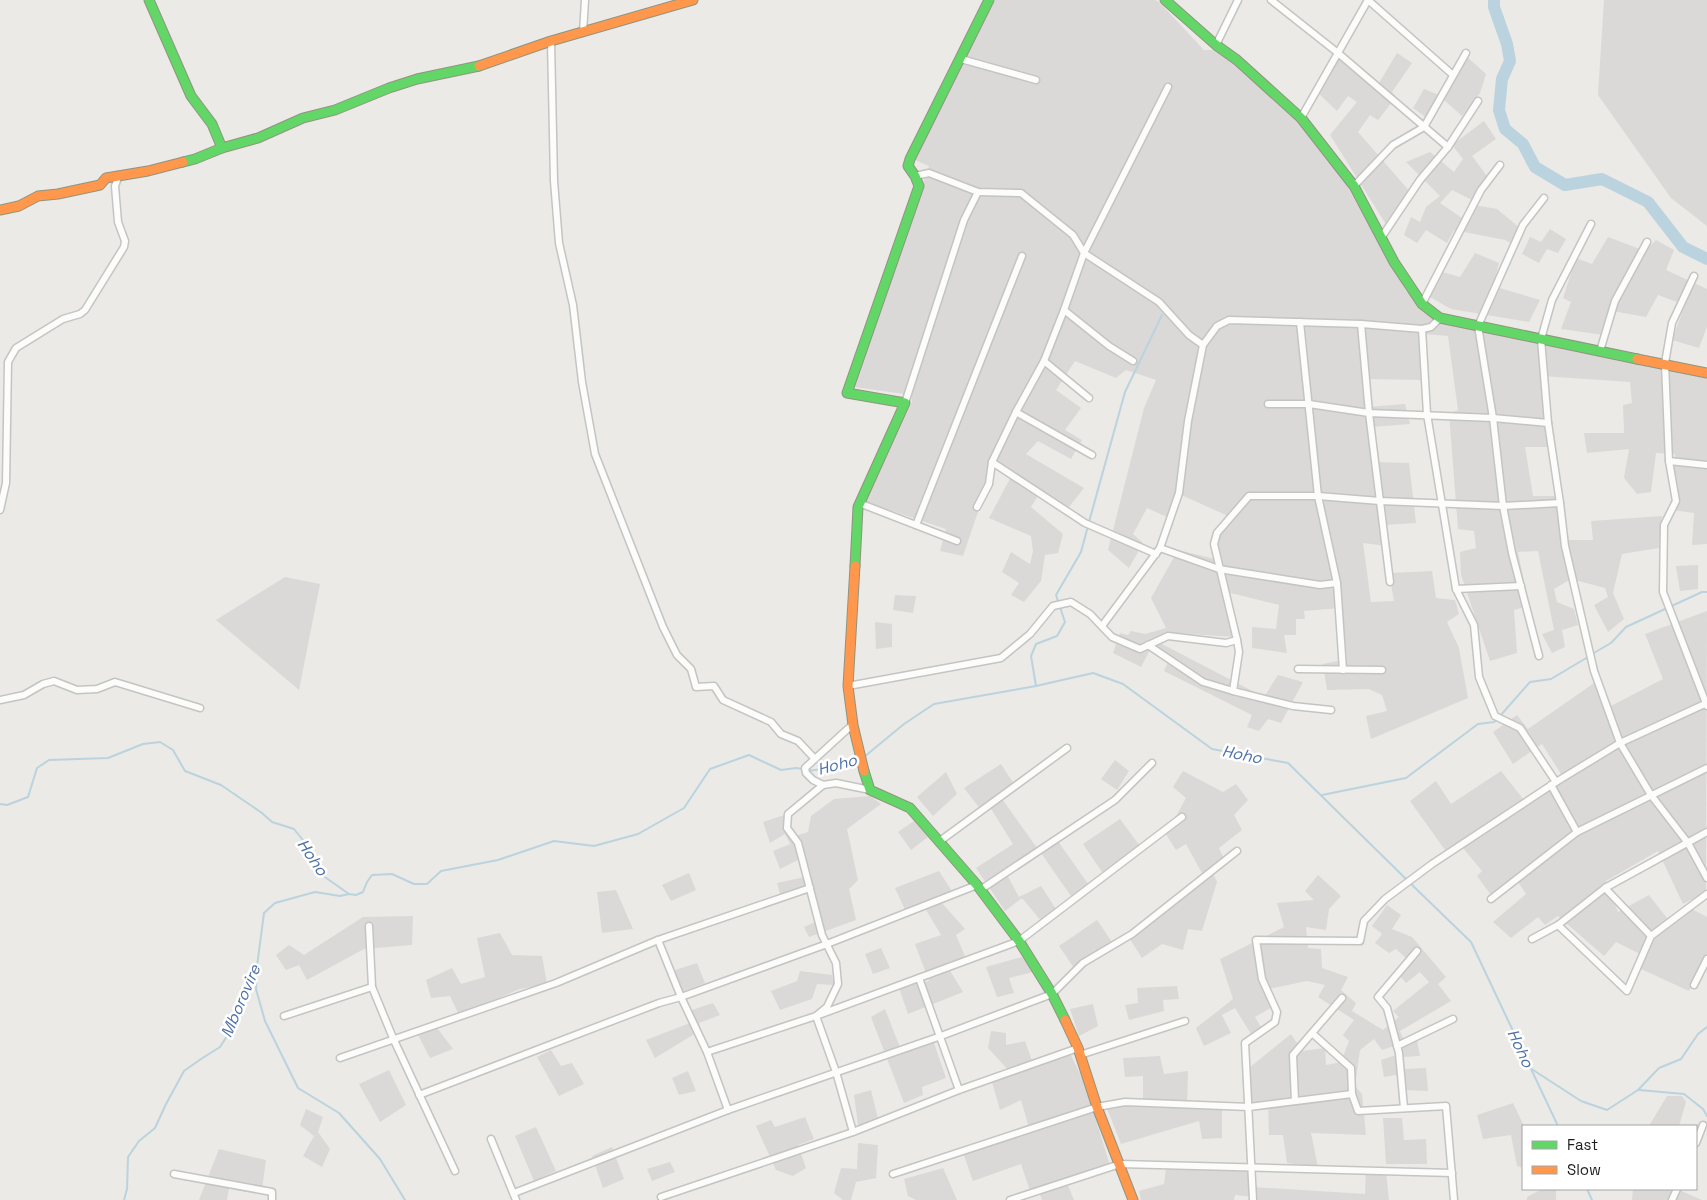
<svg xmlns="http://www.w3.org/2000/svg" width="1707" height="1200" viewBox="0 0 1707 1200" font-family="'Space Grotesk',sans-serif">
<rect width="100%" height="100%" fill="#ebeae6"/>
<g fill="#dad9d7">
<path d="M995 0H1155L1159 2 1204 50H1219L1236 61 1287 109 1342 177 1406 291 1435 317 1707 374V544L1692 545 1694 513 1672 510 1675 454 1656 453 1651 492 1637 494 1624 478 1629 449 1587 453 1584 433H1624L1623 405 1632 403 1630 382 1542 376 1548 447H1525L1533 496H1557L1565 540H1593L1591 521 1662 516 1659 548 1622 554 1613 593 1624 619 1608 632 1594 605 1608 597 1605 588 1571 579 1554 589 1557 602 1574 609 1578 625 1562 630 1565 647 1552 653 1542 634 1554 630 1538 551 1518 552 1529 606 1514 610 1517 653 1490 661 1461 575 1460 552 1476 548 1474 531 1458 529 1449 413 1458 410 1448 336 1423 334 1425 380 1367 379 1368 407 1405 404 1410 424 1372 427 1375 462 1409 463 1416 523 1384 525 1387 546 1363 543 1371 602 1394 601 1389 573 1432 571 1436 598 1455 600 1459 614 1447 622 1459 648 1468 698 1371 739 1366 716 1387 711 1382 695 1369 689 1327 690 1323 664 1347 659 1341 608 1304 611 1305 619H1296V635H1284L1287 653 1252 648V627L1276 629 1279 605 1227 592 1234 637 1175 633 1160 643 1264 697 1278 675 1303 682 1281 723 1268 719 1259 731 1247 727 1252 715 1164 671 1170 658 1151 648 1141 667 1113 653 1120 633 1128 635 1131 631 1145 634 1166 628 1151 598 1178 550 1223 561 1215 537 1228 516 1177 493 1169 518 1147 508 1133 534 1143 543 1129 568 1108 550 1144 408 1156 380 1126 370 1116 378 1075 361 1056 390 1081 408 1065 430 1082 440 1071 459 1038 441 1026 454 1084 488 1069 507 1041 491 1031 507 1063 534 1058 553 1045 555 1041 581 1024 602 1011 595 1019 583 1002 572 1011 552 1030 564 1033 551 1031 536 989 518 1013 473 995 462 963 556 940 551 946 529 866 502 912 402 911 395 854 387 929 166 915 160Z"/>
<path d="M1604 0H1707V226L1671 198 1598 95Z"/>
<path d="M1337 53 1379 83 1397 53 1412 63 1392 92 1396 97 1378 120 1370 115 1358 132 1411 193 1389 229 1330 135 1357 102 1348 96 1337 111 1316 91Z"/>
<path d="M1465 55 1486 74 1480 93 1462 116 1444 100 1431 121 1413 108 1424 89 1444 97Z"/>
<path d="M1484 121 1496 139 1472 156 1487 176 1472 200 1452 190 1440 203 1465 220 1474 205 1497 209 1520 228 1512 244 1505 240 1454 230 1447 243 1426 230 1417 243 1404 235 1411 217 1420 222 1426 207 1440 196 1406 162 1430 152 1454 172 1463 159 1452 145Z"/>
<path d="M1550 229 1566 239 1558 253 1547 249 1539 263 1522 254 1530 237 1541 242Z"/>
<path d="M1608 237 1645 251 1656 240 1674 250 1666 270 1707 289V327L1699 348 1672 340 1685 305 1658 295 1646 317 1612 311 1604 335 1561 329 1571 302 1563 298 1576 258 1592 264Z"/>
<path d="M1475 253 1499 263 1493 286 1540 300 1529 322 1451 309 1430 297 1439 271 1460 277Z"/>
<path d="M1698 565V589L1680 591 1676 566Z"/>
<path d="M285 577 320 584 299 690 216 620Z"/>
<path d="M895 595 916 596 913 613 893 610Z"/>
<path d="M1707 611 1706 892 1683 904 1658 851 1606 881 1618 912 1649 895 1667 918 1688 907 1707 917V959L1689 991 1641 969 1646 957 1616 942 1604 956 1558 916 1545 925 1538 917 1511 938 1493 922 1526 894 1516 879 1491 895 1477 876 1482 871 1458 842 1445 850 1410 801 1436 781 1451 804 1501 771 1524 800 1561 774 1542 744 1513 764 1493 732 1517 715 1528 729 1597 681 1611 706 1663 679 1645 634Z"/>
<path d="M875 622 892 624V647L876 649Z"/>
<path d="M1115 760 1129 771 1117 790 1101 779Z"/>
<path d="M1001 764 1014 784 1000 796 1037 848 1055 837 1091 888 1075 902 1039 850 1005 871 1019 897 1041 886 1058 912 1042 922 1022 898 1005 911 976 868 1013 844 988 804 981 810 964 788Z"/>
<path d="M1183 771 1223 792 1236 784 1248 800 1234 815 1242 830 1219 848 1225 861 1211 869 1217 882 1202 931 1188 929 1183 950 1162 944 1142 958 1128 936 1203 875 1186 844 1176 850 1162 828 1174 820 1186 798 1173 787Z"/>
<path d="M946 772 957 794 933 816 917 797Z"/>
<path d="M870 796 881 804 847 829 858 880 849 889 856 920 809 937 804 927 820 920 815 893 781 898 777 883 809 876 806 856 780 869 773 851 790 844 785 834 770 843 763 822 784 815 795 836 808 832 811 816 834 799Z"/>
<path d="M1120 819 1140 846 1102 872 1083 844Z"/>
<path d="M914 821 928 837 911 850 898 832Z"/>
<path d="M939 871 955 896 941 902 965 929 956 935 967 961 949 969 963 992 908 1014 899 988 929 981 915 944 941 935 925 908 907 914 895 888Z"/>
<path d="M689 873 696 890 671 901 662 885Z"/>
<path d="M1318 875 1341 896 1329 909 1326 930 1306 927 1308 948 1321 949 1322 968 1348 977 1341 990 1356 1003 1352 1011 1383 1030 1399 1017 1393 1011 1429 982 1420 972 1406 983 1398 974 1410 962 1396 949 1389 953 1375 943 1382 934 1372 926 1387 905 1401 915 1392 929 1412 937 1446 977 1438 984 1451 1001 1400 1031 1404 1041 1417 1039 1420 1056 1403 1057 1404 1069 1426 1068 1428 1091 1402 1090 1401 1074 1384 1077 1381 1060 1399 1054 1400 1044 1382 1050 1374 1039 1360 1050 1355 1086 1362 1094 1366 1135 1311 1133 1318 1167 1287 1163 1283 1135H1269L1268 1102 1250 1104 1244 1072 1291 1034 1302 1051 1325 1048 1326 1065 1341 1062 1349 1041 1343 1035 1354 1020 1318 997 1325 985 1307 981 1269 989 1276 1005 1255 1017 1261 1027 1251 1034 1235 1008 1222 1015 1231 1033 1204 1046 1196 1028 1233 999 1220 959 1284 927 1277 903 1314 900 1305 891Z"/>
<path d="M616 890 633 929 602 933 597 892Z"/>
<path d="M413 916 412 945 364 949 307 980 299 965 286 970 276 955 289 945 304 955 363 917Z"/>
<path d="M1097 920 1114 945 1076 971 1059 946Z"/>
<path d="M500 933 512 955 542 956 547 984 520 989 459 1015 450 996 431 998 426 980 452 968 461 984 485 977 477 938Z"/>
<path d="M881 948 890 968 873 974 865 954Z"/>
<path d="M1022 957 1033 972 1009 978 1014 993 997 997 986 967Z"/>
<path d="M697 963 705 983 681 992 672 971Z"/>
<path d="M800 971 832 975 834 985 817 984 812 999 780 1010 771 991 797 981Z"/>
<path d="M1177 986 1179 999 1163 1000 1164 1011 1129 1020 1125 1005 1138 1003 1137 988Z"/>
<path d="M713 1003 720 1015 699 1023 701 1030 655 1058 646 1040 695 1021 692 1010Z"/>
<path d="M1093 1004 1098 1026 1079 1036 1070 1009Z"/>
<path d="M885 1009 901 1050 916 1042 934 1043 946 1078 922 1087 923 1095 904 1103 871 1017Z"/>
<path d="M435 1025 453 1049 430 1058 417 1033Z"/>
<path d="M991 1031 1006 1033V1045L1025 1041 1034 1066 1070 1053 1085 1084 1111 1169 1067 1183 1074 1200H1042L1039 1192 1031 1194 1021 1164 973 1181 963 1153 1030 1131 1021 1100 1000 1110 992 1082 1011 1073 988 1048Z"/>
<path d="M551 1050 561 1066 572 1063 584 1084 559 1096 537 1057Z"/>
<path d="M1160 1056 1164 1074 1188 1071 1187 1108 1222 1109V1138L1202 1139 1199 1121 1121 1144 1105 1103 1143 1102V1076L1125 1077 1123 1058Z"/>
<path d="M389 1070 406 1105 380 1122 359 1084Z"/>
<path d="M688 1071 696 1091 679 1095 672 1078Z"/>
<path d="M871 1090 879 1123 858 1125 854 1095Z"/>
<path d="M1667 1096H1682L1686 1102 1679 1126H1649Z"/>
<path d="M1513 1103 1524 1126 1523 1168 1517 1166 1511 1135 1483 1139 1477 1115Z"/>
<path d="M306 1109 323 1117 318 1132 330 1149 322 1167 303 1156 314 1136 300 1125Z"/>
<path d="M805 1117 814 1139 798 1145 806 1168 793 1176 776 1170 756 1126 771 1120 775 1127Z"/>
<path d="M1383 1118H1402L1404 1140 1426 1139 1427 1164H1386Z"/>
<path d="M536 1127 556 1171 534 1181 515 1136Z"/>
<path d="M858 1143 878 1145 876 1178 856 1182 851 1200H843L834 1193 841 1168 857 1169Z"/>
<path d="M612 1147 624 1179 603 1188 592 1156Z"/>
<path d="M219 1149 266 1160 262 1189 230 1182 227 1200H199Z"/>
<path d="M670 1162 675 1172 652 1181 647 1169Z"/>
<path d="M1249 1164 1252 1187 1365 1194 1366 1171 1386 1172 1389 1200H1253V1197L1235 1195 1234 1200H1141L1139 1191 1164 1184 1166 1169Z"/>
<path d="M943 1168 957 1200H916L908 1196 904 1179Z"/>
<path d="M1542 1189H1556V1200H1527V1197Z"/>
<path d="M1633 1189H1677L1702 1200H1632Z"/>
</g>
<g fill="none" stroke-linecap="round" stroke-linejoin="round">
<g stroke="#bad3de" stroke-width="2">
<path d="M1089 522 1125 392 1162 315"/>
<path d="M1592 654 1611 643 1626 627 1702 592H1707"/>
<path d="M1036 686 1031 656 1036 644 1057 636 1065 622 1056 595 1081 552 1088 526"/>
<path d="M1500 716 1530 682 1551 679 1588 657"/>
<path d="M864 757 904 724 934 704 1036 686 1093 673 1123 684 1212 749 1288 763 1407 880"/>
<path d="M807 770C818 773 844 761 857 759"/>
<path d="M1322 795 1406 778 1478 724 1494 722 1496 720"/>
<path d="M0 804 7 805 28 797 37 768 49 760 108 758 143 744 160 742 173 750 185 771 221 785 262 813 272 822 294 829 310 849 322 875 349 894 356 895 363 892 367 882 372 875 392 874 414 884H427L441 871 498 860 554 841 594 846 638 834 684 808 710 769 749 755 781 770 796 768 802 769"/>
<path d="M1410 883 1471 942 1558 1126"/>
<path d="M257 969 256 989 265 1021 298 1088 339 1113 380 1159 405 1200"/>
<path d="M1530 1068 1581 1101 1607 1110 1638 1090 1659 1068 1681 1059 1698 1034 1707 1027"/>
<path d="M1639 1090 1684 1094 1703 1109 1707 1116"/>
<path d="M1587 1189 1592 1200"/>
<path d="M124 1200 127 1189 128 1157 139 1141 155 1128 166 1104 184 1071 201 1059 220 1047 229 1033 257 966 264 913 275 903 315 892 340 896 349 894"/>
</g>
<path stroke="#bad3de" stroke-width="12" d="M1494 0V7L1507 44 1510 61 1502 79 1499 110 1505 129 1523 144 1535 167 1565 185 1602 179 1648 202 1683 247 1707 259"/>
<g stroke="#c4c4c2" stroke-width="9">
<g id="street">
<path d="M1271 0 1338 53 1448 147"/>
<path d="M1368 0 1453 75"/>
<path d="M583 33 585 0"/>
<path d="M551 41 554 181 559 243 573 305 582 382 595 454 663 627 677 655 691 669 696 687 714 686 723 700 771 722 781 734 798 741 814 758"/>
<path d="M1216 45 1238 0"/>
<path d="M961 59 1036 80"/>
<path d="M1301 118 1368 0"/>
<path d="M915 176 929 173 978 192 1021 193 1073 235 1084 253 1159 302 1189 335 1203 345"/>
<path d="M1354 186 1393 145 1424 127 1466 53"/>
<path d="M1591 224 1552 300 1541 339 1548 423 1560 503 1565 546 1594 671 1620 743 1651 795 1688 843 1707 878"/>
<path d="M1381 238 1420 180 1448 147 1478 101"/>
<path d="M1694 276 1672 323 1665 363 1669 461 1676 501 1664 525 1663 592 1707 706"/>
<path d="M1422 304 1481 190 1500 165"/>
<path d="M1064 310 1109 346 1133 361"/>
<path d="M1300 322 1318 496 1337 583 1343 670"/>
<path d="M1361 324 1369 413 1390 582"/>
<path d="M1422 329 1427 414 1456 589 1474 625 1479 677 1495 716 1520 728 1556 782"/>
<path d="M1600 351 1615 301 1647 242"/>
<path d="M1044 361 1089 398"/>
<path d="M905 403 964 220 978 192"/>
<path d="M1268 404H1309L1369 413 1493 418 1548 423"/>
<path d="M1016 412 1092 455"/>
<path d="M1669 461 1707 465"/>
<path d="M992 462 1085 523 1156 554"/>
<path d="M859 503 957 541"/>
<path d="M977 507 989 484 992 462 1016 412 1044 361 1064 310 1084 253 1168 87"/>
<path d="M0 510 6 483 8 362 16 348 63 319 80 314 85 310 124 247 125 241 118 222 115 186 119 175"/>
<path d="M916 525 1022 256"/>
<path d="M1160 548 1219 569 1320 585 1337 583"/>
<path d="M1456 589 1521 586"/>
<path d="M1102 626 1160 548 1179 493 1188 421 1203 345 1217 326 1229 320 1361 324 1422 329 1431 327 1440 318"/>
<path d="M1148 645 1203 682 1233 691 1293 706 1331 710"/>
<path d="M1539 656 1512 553 1503 506 1493 418 1478 326 1523 225 1544 198"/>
<path d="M1298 669 1382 670"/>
<path d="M848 686 1001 658 1030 634 1053 606 1071 602 1090 614 1112 637 1140 649 1168 636 1226 643 1237 640 1214 544 1217 533 1249 496H1318L1380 501 1503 506 1560 503"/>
<path d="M1233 691 1239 652 1237 640"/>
<path d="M0 700 24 695 43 684 54 681 77 690 97 689 115 682 200 708"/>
<path d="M852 725 805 768 806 773 813 780 823 785 836 783 870 790"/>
<path d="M1551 785 1577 832"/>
<path d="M940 841 1067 748"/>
<path d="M1605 888 1651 936"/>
<path d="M980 890 1115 800 1152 763"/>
<path d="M1491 899 1577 832 1707 768"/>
<path d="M1558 925 1627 991 1651 936 1707 894"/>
<path d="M369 926 372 987 393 1038 455 1171"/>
<path d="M1532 939 1558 925 1605 888 1707 832"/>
<path d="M658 940 681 997 707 1052 728 1110"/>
<path d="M919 978 959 1090"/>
<path d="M1694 985 1707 959"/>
<path d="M284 1016 372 987"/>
<path d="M1312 1033 1351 1068 1352 1094 1358 1111 1446 1106 1454 1200"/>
<path d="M1397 1046 1453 1019"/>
<path d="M707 1052 816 1016 827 1007 838 984 836 963 822 935 798 843 787 828 788 814 823 785"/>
<path d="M1080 1055 1185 1021"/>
<path d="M340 1058 556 983 658 940 810 888"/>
<path d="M419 1095 659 1003 681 997 827 944 977 885"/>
<path d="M1295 1101 1293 1055 1342 998"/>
<path d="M1404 1108 1399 1053 1387 1008 1378 997 1417 951"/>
<path d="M853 1132 836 1072 816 1016 1019 941 1182 817"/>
<path d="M491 1139 516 1200"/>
<path d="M1696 1143 1703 1125"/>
<path d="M174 1174 272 1192V1200"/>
<path d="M893 1174 1097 1107 1125 1102 1249 1107 1352 1094"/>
<path d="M514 1193 728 1110 941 1036 1052 994 1083 963 1132 934 1237 851"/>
<path d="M661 1197 853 1132 959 1090 1078 1048"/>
<path d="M1010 1200 1120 1164 1452 1173"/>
<path d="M1253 1200 1245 1043 1275 1022 1277 1012 1262 979 1256 940 1360 941 1364 921 1385 899 1432 864 1556 782 1620 743 1707 703"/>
<path d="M1672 1200 1677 1189"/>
</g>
</g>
<g stroke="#90947f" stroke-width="11">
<g id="fast">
<path d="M149 0 191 96 212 124 222 148"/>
<path d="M1165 0 1216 45 1237 60 1301 118 1354 186 1394 262 1422 304 1440 318 1637 359"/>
<path d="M183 162 195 159 222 148 258 138 303 118 335 110 389 88 417 79 479 66"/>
<path d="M855 566 858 507 905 403 847 393 919 186 915 176 908 166 910 159 989 0"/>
<path d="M864 771 870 790 910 808 977 885 1019 941 1052 994 1065 1020"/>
</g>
</g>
<g stroke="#90947f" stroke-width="11">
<g id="slow">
<path d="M479 66 551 41 693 0"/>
<path d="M0 210 19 206 38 196 58 194 100 185 106 178 148 171 183 162"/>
<path d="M1637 359 1707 373"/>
<path d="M855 566 848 686 853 725 864 771"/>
<path d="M1065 1020 1078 1048 1097 1107 1133 1200"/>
</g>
</g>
<use href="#street" stroke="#fcfcfb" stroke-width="6"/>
<use href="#fast" stroke="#63d668" stroke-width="9"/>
<use href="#slow" stroke="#ff974d" stroke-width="9"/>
</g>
<g text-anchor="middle" stroke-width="5" stroke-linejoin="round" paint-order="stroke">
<g font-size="16" font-style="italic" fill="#4e72a8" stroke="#fff">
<text transform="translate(1242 754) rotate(11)" y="6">Hoho</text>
<text transform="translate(837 764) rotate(-15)" y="6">Hoho</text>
<text transform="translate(313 857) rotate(56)" y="6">Hoho</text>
<text transform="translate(240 1001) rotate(-67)" y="6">Mborovire</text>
<text transform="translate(1521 1048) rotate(65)" y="6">Hoho</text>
</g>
</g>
<rect x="1522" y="1125" width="175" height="65" fill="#ffffff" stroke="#a5a5a5"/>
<rect x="1532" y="1141" width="25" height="8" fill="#63d668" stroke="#a5a5a5"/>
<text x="1567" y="1150" font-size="15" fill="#1d1d1d">Fast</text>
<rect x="1532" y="1166" width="25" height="8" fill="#ff974d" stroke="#a5a5a5"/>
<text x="1567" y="1175" font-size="15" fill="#1d1d1d">Slow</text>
</svg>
